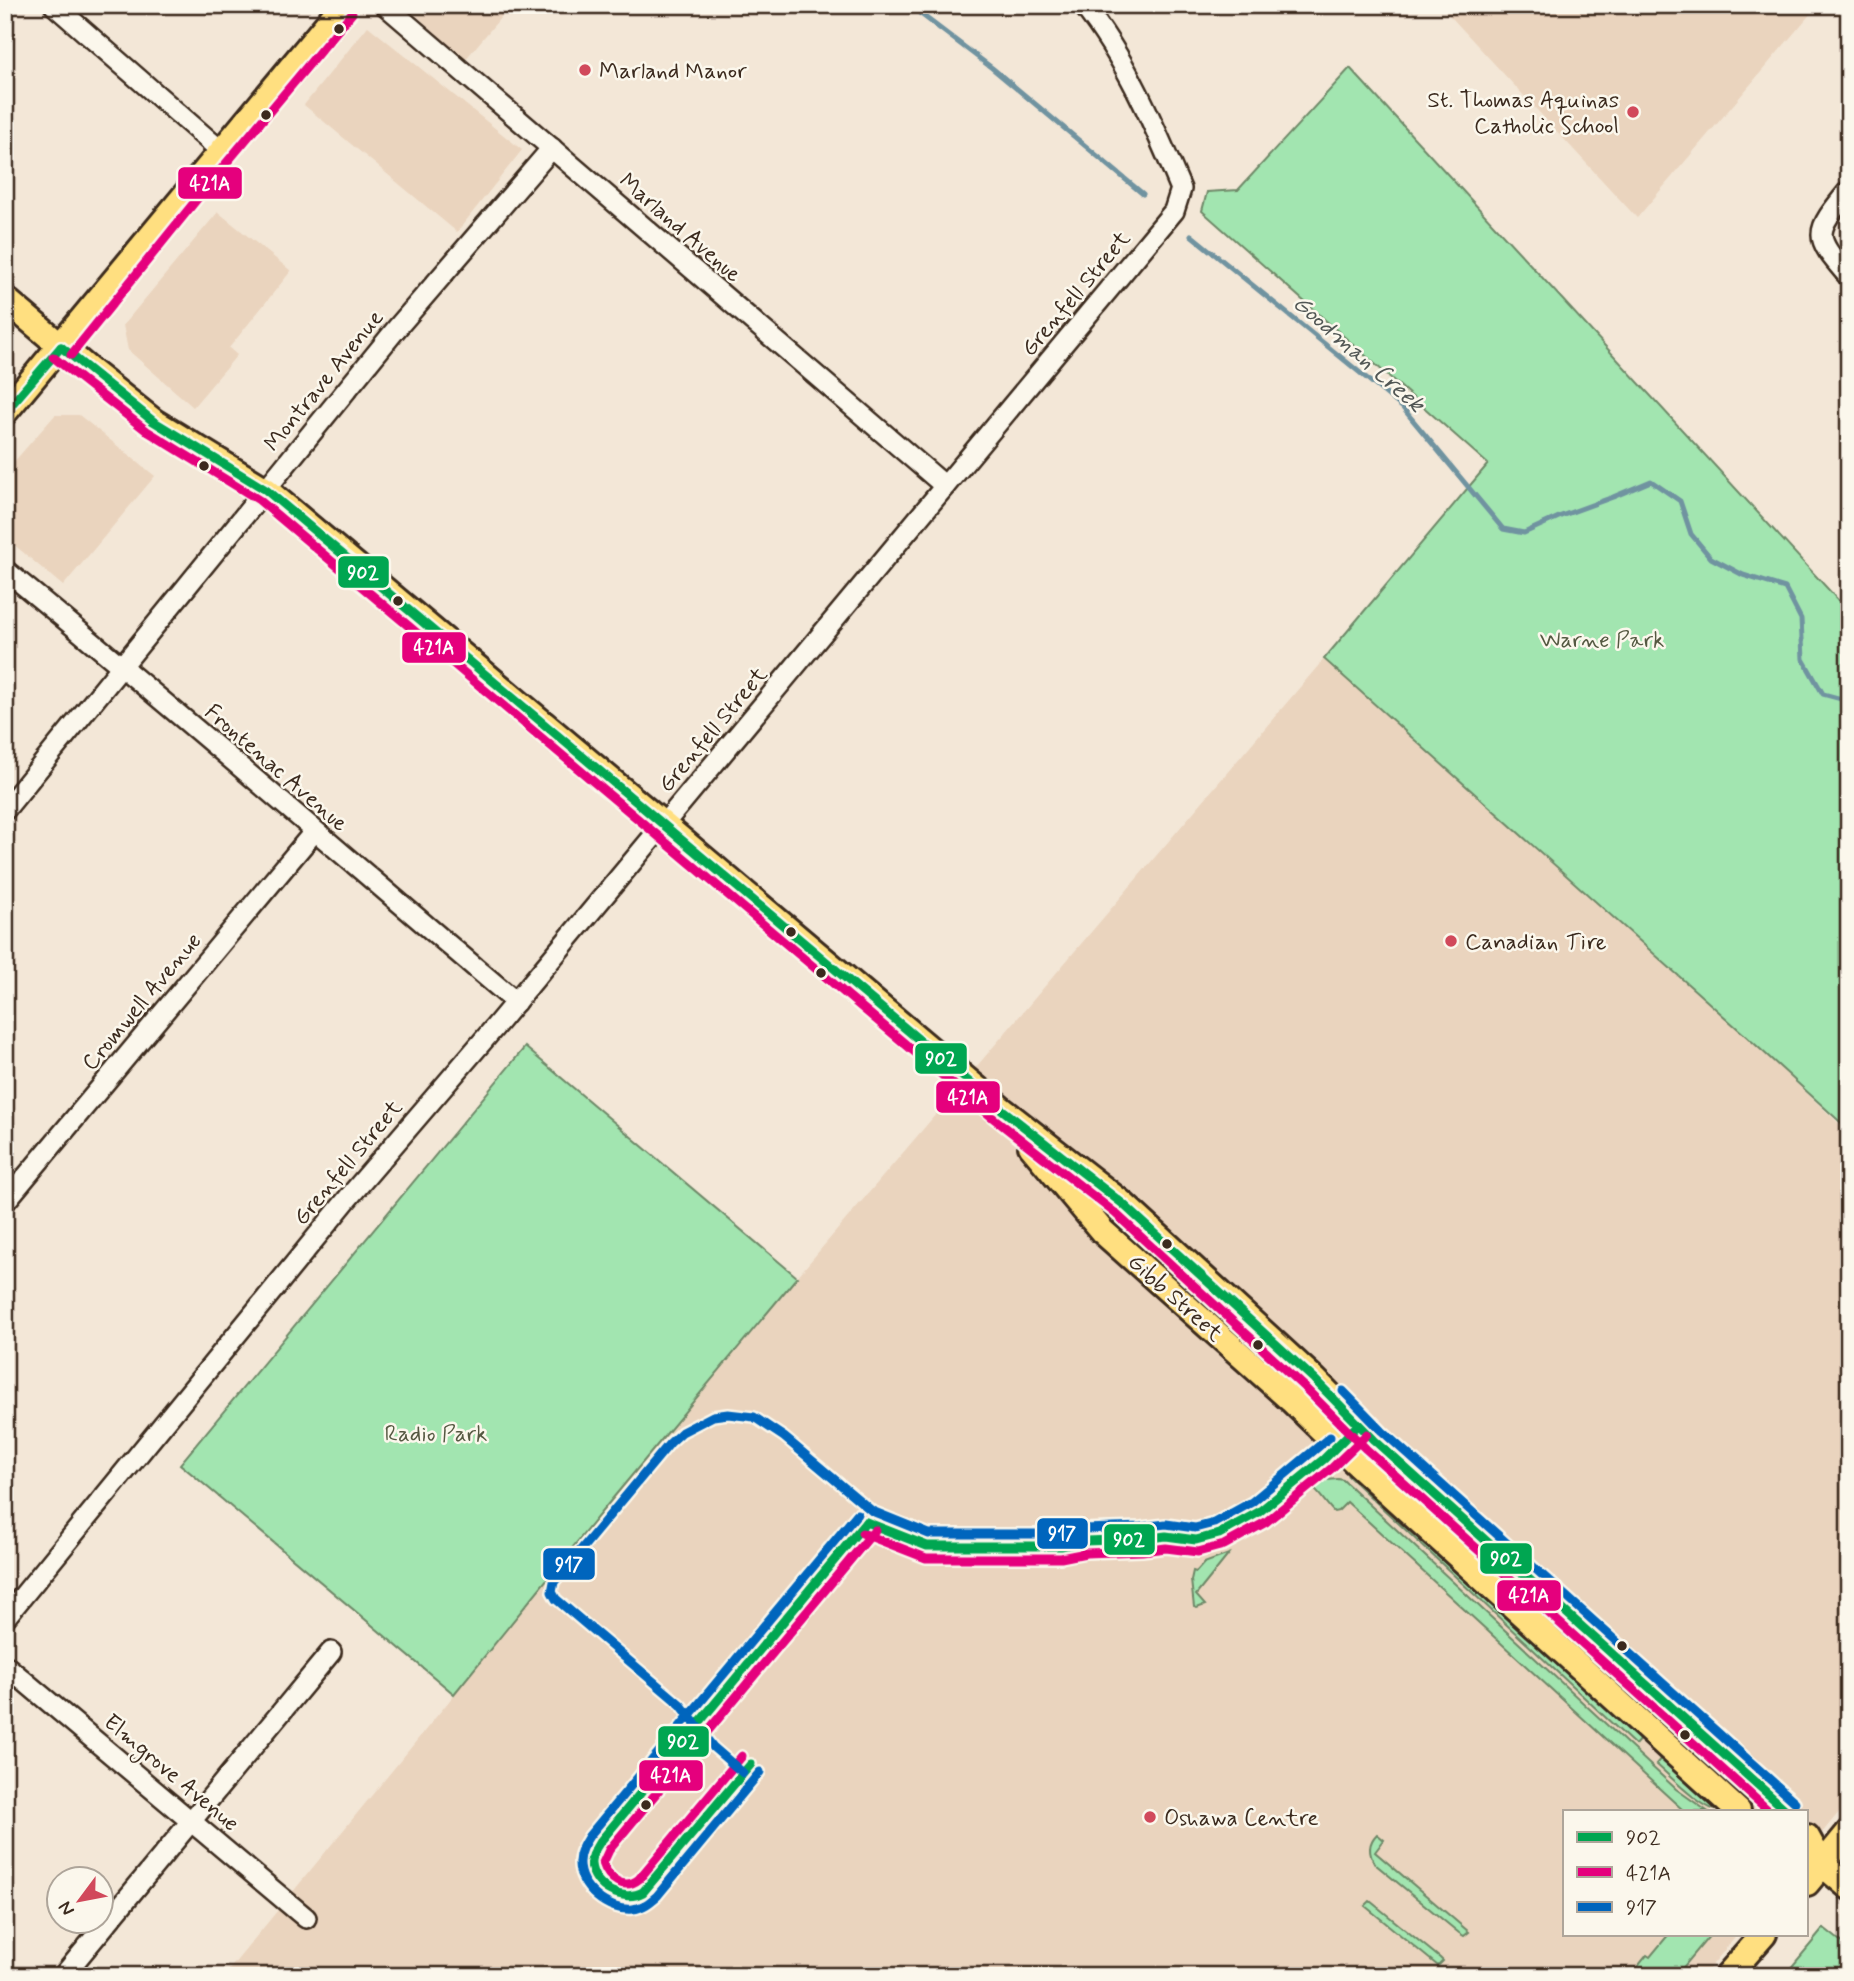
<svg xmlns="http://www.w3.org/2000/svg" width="1854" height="1981" viewBox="0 0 1854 1981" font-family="Mynerve,sans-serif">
<rect width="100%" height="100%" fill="#f3e7d7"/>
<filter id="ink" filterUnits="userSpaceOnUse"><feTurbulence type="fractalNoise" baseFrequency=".0143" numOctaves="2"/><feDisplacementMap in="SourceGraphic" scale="14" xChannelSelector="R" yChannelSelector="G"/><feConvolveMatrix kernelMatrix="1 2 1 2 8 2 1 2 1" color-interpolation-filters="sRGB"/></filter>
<g filter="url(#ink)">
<g fill="#ead4be">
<path d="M405 5H511L465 60Z"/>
<path d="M1440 5H1818L1637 218Z"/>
<path d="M368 26 522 150 457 232 304 105Z"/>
<path d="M218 212 291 271 229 348 237 355 193 407 128 350 123 325Z"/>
<path d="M55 415H79L155 476 63 586 5 537V472Z"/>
<path d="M1324 659 1746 1036 1849 1133V1800L1807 1851V1811H1565V1934H1738L1703 1976H224L454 1695 602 1510 797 1277Z"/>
</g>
<g fill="#a2e5b0" stroke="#6e8867" stroke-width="2">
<path d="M1350 68 1849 612V1130L1746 1036 1324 659 1488 464 1202 211 1207 192 1238 190Z"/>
<path d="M525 1047 797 1277 603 1510 454 1694 180 1464Z"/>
<path d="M1347 1475 1357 1479 1641 1738 1635 1745Z"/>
<path d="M1338 1479 1343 1480 1676 1789 1707 1811H1684L1347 1502 1338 1511 1334 1512C1326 1504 1321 1495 1313 1488L1327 1480Z"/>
<path d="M1229 1554 1196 1595 1205 1605 1197 1608 1194 1607 1191 1580 1193 1571 1196 1572 1204 1563Z"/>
<path d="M1662 1757 1722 1811C1703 1811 1671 1777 1656 1764Z"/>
<path d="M1377 1834 1384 1840 1375 1852 1469 1932 1464 1936 1459 1933 1375 1864C1368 1853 1368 1843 1377 1834Z"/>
<path d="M1370 1901 1440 1958 1443 1961 1438 1966 1365 1906Z"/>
<path d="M1824 1928 1849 1948V1976H1784Z"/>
<path d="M1669 1934H1711L1676 1976H1630L1647 1955 1650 1957Z"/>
</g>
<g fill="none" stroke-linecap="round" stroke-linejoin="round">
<g stroke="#7093a0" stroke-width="5">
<path d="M909 5 992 68 1143 194"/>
<path d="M1191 235 1402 407 1503 529 1524 533 1561 516 1613 497 1651 481 1680 501 1691 534 1711 558 1743 575 1785 588 1801 619 1803 659 1823 694 1849 701"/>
</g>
<g stroke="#3b2a1e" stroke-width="24">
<g id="minor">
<path d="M54 5 221 151"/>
<path d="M385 5 945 486"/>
<path d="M1849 190C1814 233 1812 235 1849 277"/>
<path d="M5 570C178 711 346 858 516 1002"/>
<path d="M5 810 397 328 552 148"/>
<path d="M5 1202 314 832"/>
<path d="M5 1618 349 1197 494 1028 1174 211 1181 189C1154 125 1127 60 1083 5"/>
<path d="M5 1665 306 1918"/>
<path d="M63 1976 331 1652"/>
</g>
</g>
<g stroke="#3b2a1e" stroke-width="30">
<g id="major">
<path d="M5 299 89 370 153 421 266 490 1000 1108 1123 1204 1314 1379 1374 1440 1787 1811"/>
<path d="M5 412 343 5"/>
<path d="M1031 1146 1102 1231 1291 1400 1355 1462 1738 1811"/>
<path d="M1807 1837 1822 1864 1849 1887"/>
<path d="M1807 1883 1849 1832"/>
<path d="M1727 1976 1764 1934"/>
</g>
</g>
<use href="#minor" stroke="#fbf7ec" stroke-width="19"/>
<use href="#major" stroke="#ffdf80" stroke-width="24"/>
<g stroke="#fbf7ec" stroke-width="14">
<g id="bus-1">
<path d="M61 347 153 421 266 490 1000 1108 1123 1204 1314 1379 1374 1440 1787 1811"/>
<path d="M5 412 61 347"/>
<path d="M866 1522 927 1546H1061L1085 1541 1142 1539 1166 1536 1196 1540 1219 1534 1259 1512 1324 1459 1358 1425"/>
<path d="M751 1764 643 1892C624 1903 593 1888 591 1864 590 1856 595 1850 599 1843L866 1522"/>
</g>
</g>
<g stroke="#fbf7ec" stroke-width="14">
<g id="bus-2">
<path d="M71 355 218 173 352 13"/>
<path d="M53 357 147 431 259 500 992 1117 1115 1213 1305 1388 1366 1449 1769 1811"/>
<path d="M862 1533 926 1558H1061L1086 1553 1142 1551 1166 1548 1198 1552 1224 1545 1266 1522 1332 1468 1367 1434"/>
<path d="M742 1756 639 1879C624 1891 608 1879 603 1863L609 1850 875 1530"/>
</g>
</g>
<g stroke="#fbf7ec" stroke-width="14">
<g id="bus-3">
<path d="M1343 1391 1382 1431 1795 1802"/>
<path d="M760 1772 657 1896C650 1902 643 1908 633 1909 608 1912 578 1887 579 1862 579 1852 584 1844 589 1836L857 1514"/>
<path d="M743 1773 713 1747 681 1705 556 1599 552 1592 554 1582 670 1443 682 1432 713 1416 728 1414 754 1417 784 1437 872 1511 929 1534H1060L1084 1529 1141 1527 1166 1524 1195 1528 1214 1523 1252 1502 1330 1437"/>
</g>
</g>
<use href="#bus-1" stroke="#00a651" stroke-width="9"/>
<use href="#bus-2" stroke="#e5007d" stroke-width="9"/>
<use href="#bus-3" stroke="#0065bd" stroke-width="9"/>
</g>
</g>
<g fill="#3b2a1e" stroke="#fbf7ec" stroke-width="2.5">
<circle cx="339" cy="29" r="6"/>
<circle cx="266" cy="115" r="6"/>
<circle cx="204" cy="466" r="6"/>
<circle cx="398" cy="601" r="6"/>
<circle cx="791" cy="932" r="6"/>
<circle cx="821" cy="973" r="6"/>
<circle cx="1167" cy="1244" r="6"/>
<circle cx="1258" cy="1345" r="6"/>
<circle cx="1622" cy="1646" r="6"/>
<circle cx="1685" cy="1735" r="6"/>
<circle cx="646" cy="1805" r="6"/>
</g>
<g fill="#d1495b" stroke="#fbf7ec" stroke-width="2.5">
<circle cx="585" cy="70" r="7"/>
<circle cx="1633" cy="112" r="7"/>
<circle cx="1451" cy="941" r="7"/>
<circle cx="1150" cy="1817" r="7"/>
</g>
<g text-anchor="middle" stroke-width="5" stroke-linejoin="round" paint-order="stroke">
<g font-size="23" fill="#3b2a1e" stroke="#fbf7ec" text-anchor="start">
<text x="599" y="78">Marland Manor</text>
<text x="1619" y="107" text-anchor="end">St. Thomas Aquinas<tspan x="1619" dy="26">Catholic School</tspan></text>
<text x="1465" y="949">Canadian Tire</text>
<text x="1164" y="1825">Oshawa Centre</text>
</g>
<g font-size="23" fill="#3b2a1e" stroke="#fbf7ec">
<text transform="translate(681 227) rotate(41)" y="8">Marland Avenue</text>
<text transform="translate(1075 293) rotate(-50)" y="8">Grenfell Street</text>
<text transform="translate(323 380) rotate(-51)" y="8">Montrave Avenue</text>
<text transform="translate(712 729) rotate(-50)" y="8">Grenfell Street</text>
<text transform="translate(277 767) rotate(41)" y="8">Frontenac Avenue</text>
<text transform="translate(141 1001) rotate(-50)" y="8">Cromwell Avenue</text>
<text transform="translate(347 1162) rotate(-50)" y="8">Grenfell Street</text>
<text transform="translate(1176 1297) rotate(42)" y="8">Gibb Street</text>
<text transform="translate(172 1772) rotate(40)" y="8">Elmgrove Avenue</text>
</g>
<g font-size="23" fill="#555942" stroke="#fbf7ec">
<text x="1602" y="647">Warne Park</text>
<text x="436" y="1441">Radio Park</text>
</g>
<g font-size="24" font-style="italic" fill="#515654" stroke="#fbf7ec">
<text transform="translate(1359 353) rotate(41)" y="8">Goodman Creek</text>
</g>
</g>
<g stroke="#fbf7ec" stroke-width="2.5">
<rect x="177" y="166" width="66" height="34" rx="7" fill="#e5007d"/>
<rect x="337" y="555" width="53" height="34" rx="7" fill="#00a651"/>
<rect x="401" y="631" width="66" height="33" rx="7" fill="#e5007d"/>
<rect x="914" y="1042" width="54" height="33" rx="7" fill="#00a651"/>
<rect x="935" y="1080" width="66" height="34" rx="7" fill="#e5007d"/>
<rect x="1036" y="1517" width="53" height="33" rx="7" fill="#0065bd"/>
<rect x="1103" y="1523" width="53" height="33" rx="7" fill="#00a651"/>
<rect x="1479" y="1542" width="54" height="33" rx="7" fill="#00a651"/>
<rect x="542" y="1547" width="54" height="34" rx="7" fill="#0065bd"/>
<rect x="1496" y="1579" width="66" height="33" rx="7" fill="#e5007d"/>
<rect x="657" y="1725" width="53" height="33" rx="7" fill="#00a651"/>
<rect x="638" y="1759" width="66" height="33" rx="7" fill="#e5007d"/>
</g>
<g font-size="19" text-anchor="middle" font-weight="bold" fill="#fff">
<text x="210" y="190">421A</text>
<text x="363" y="579">902</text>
<text x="434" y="654">421A</text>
<text x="941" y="1065">902</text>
<text x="968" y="1104">421A</text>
<text x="1062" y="1540">917</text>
<text x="1129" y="1546">902</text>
<text x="1506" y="1565">902</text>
<text x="569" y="1571">917</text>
<text x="1529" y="1602">421A</text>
<text x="683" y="1748">902</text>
<text x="671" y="1782">421A</text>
</g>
<rect width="1854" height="1981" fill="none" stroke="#fbf7ec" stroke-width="28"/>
<rect x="14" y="14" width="1826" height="1953" fill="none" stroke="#3b2a1e" stroke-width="2.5" filter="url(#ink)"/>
<rect x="1563" y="1810" width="245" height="126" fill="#fbf7ec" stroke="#aea59a" stroke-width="2"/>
<rect x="1577" y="1832" width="35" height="10" fill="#00a651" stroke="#aea59a" stroke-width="2"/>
<text x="1626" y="1844" font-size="21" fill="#3b2a1e">902</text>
<rect x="1577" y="1867" width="35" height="10" fill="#e5007d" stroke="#aea59a" stroke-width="2"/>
<text x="1626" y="1880" font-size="21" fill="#3b2a1e">421A</text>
<rect x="1577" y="1902" width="35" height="10" fill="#0065bd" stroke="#aea59a" stroke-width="2"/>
<text x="1626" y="1914" font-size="21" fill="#3b2a1e">917</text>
<g transform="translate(80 1900) rotate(238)"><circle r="33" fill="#fbf7ec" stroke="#aea59a" stroke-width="2"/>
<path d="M0-5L12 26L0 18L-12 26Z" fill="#d1495b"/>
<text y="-10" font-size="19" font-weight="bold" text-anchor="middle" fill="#3b2a1e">N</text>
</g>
</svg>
